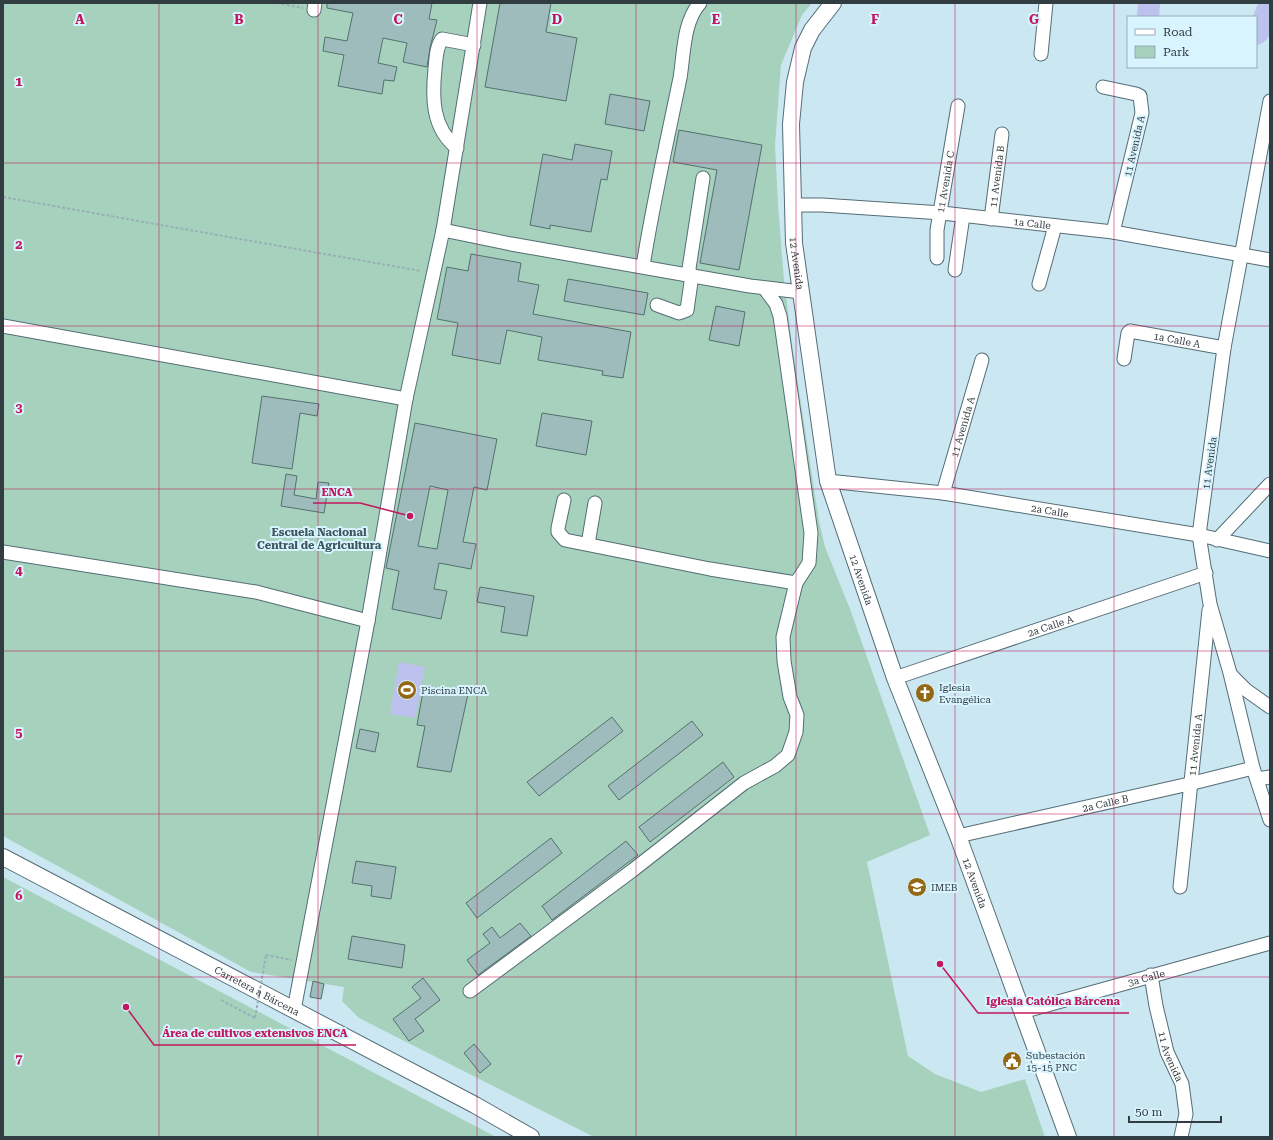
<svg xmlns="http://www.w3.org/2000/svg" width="1273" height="1140" viewBox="0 0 1273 1140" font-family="'Roboto Serif',serif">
<rect width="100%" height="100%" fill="#cbe7f1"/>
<g fill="#a6d2bd">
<path d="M3 3H812L802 15 781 65 775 145 778 205 784 281 793 351 819 521 825 547 850 609 930 835 867 862 908 1056 935 1074 981 1092 1025 1079 1045 1137H594L359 1018 342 1001 344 987 251 972 3 836Z"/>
<path d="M3 877 496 1137H3Z"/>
</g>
<path fill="#bdc1ee" d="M399 662 425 667 415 718 390 714Z"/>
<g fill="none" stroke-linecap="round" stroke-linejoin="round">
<g stroke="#bdc1ee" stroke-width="22">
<path d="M1148 17 1149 3"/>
<path d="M1256 34 1258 33 1270 3"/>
</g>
</g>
<g fill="#9ebcbb" stroke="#54706f" fill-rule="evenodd">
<path d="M327 3H432L429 19 437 20 430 48 427 67 403 62 407 43 383 38 378 63 397 67 394 81 384 80 382 94 338 86 344 55 323 51 325 37 347 41 353 13 327 8Z"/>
<path d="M500 3H551L546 32 577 38 566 101 485 87Z"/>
<path d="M610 94 650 101 644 131 605 124Z"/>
<path d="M679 130 762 145 739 270 700 263 717 170 673 162Z"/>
<path d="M575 144 612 151 607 180 601 179 591 232 550 225V229L530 225 543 154 572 160Z"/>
<path d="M471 254 521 263 518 281 539 285 533 314 631 332 623 378 602 375 603 371 538 360 542 337 507 330 500 364 452 355 458 323 437 319 447 267 468 271Z"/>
<path d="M568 279 648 293 644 315 564 301Z"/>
<path d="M716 306 745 312 739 346 709 340Z"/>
<path d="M262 396 319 404 317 416 300 413 292 469 252 463Z"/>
<path d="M542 413 592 421 586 455 536 446Z"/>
<path d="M415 423 497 439 487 490 474 487 463 542 476 544 471 569 439 563 434 589 447 591 441 619 392 609 399 571 386 568ZM430 486 448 490 437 549 418 546Z"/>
<path d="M286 474 297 476 294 495 316 499 318 482 329 483 324 513 281 506Z"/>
<path d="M480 587 534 596 527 636 501 632 505 607 477 602Z"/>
<path d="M424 686 468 694 451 772 417 767 425 726 417 725Z"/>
<path d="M612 717 623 731 539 796 527 782Z"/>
<path d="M692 721 703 735 619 800 608 786Z"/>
<path d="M360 729 379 733 375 752 356 748Z"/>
<path d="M723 762 734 777 650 842 639 827Z"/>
<path d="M551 838 562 853 477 918 466 903Z"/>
<path d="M626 841 638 855 552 920 542 906Z"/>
<path d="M356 861 396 867 391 899 371 896 372 886 352 883Z"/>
<path d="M520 923 531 936 478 975 467 960 490 943 483 934 492 927 500 938Z"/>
<path d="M352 936 405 945 402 968 348 959Z"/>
<path d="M423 978 440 1000 415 1019 424 1031 409 1041 393 1019 421 998 412 987Z"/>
<path d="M313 981 324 984 321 999 310 997Z"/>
<path d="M474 1044 491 1064 480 1073 464 1053Z"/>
</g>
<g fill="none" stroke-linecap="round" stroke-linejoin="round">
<g stroke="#546d76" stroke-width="15">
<g id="minor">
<path d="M314 10 315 3"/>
<path d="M1041 54 1046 3"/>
<path d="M1103 87 1136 94 1140 96 1142 113 1113 232"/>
<path d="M1270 101 1224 348 1199 535 1210 604 1230 673 1253 768 1270 820"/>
<path d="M457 148C432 128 432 98 435 69 436 59 436 47 442 39L474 45"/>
<path id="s1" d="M792 205H822L942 213 1113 232 1270 260"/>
<path id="s2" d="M991 219 1002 134"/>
<path d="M443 230 480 3"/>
<path id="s3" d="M937 258V230L958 106"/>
<path d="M643 266C653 203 667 141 680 78 684 54 683 22 700 3"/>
<path d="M955 270 963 216"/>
<path d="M688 275 703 178"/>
<path d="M1039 284 1055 226"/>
<path d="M657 305 679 313 687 310 692 275"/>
<path d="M3 326 406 399"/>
<path id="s4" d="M1124 359 1128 333 1130 331 1224 348"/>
<path id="s5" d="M828 481 943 493 1199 535 1270 551"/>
<path id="s6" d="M943 493 982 360"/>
<path d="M564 500 558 528V532L565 540 710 569 796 583 809 563 811 533 780 316 776 304 765 289"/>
<path d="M1217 540 1270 484"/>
<path d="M588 544 595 503"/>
<path d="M3 552 256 592 368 621"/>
<path d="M1231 675 1246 690 1270 707"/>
<path id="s7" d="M895 678 1206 573"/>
<path d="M1257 779 1270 777"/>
<path id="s8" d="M958 836 1189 784 1253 768"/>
<path id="s9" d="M1180 887 1209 610"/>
<path id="s10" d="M1151 975 1156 1006 1167 1052 1182 1084 1186 1114 1181 1137"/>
<path d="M470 991 633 870 744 783 775 766 788 755 796 732 797 715 790 697 784 661 783 637 796 583"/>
<path d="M294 1010 368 621 406 399 443 230 511 244 750 286 801 292"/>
<path id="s11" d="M1022 1012 1270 943"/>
</g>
</g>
<g stroke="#546d76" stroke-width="18">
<g id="major">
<path id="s12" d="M833 3 812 30 803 48 795 82 791 124 794 243 828 481 895 678 958 836 1068 1137"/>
<path id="s13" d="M3 857 475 1105 531 1137"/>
</g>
</g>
<g stroke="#98afb7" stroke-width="2" stroke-dasharray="3 2" stroke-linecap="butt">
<path d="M277 3 303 8"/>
<path d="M3 197 421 271"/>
<path d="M266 955 292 960"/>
<path d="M221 1000 255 1018"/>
</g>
<use href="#minor" stroke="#fff" stroke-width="13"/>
<use href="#major" stroke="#fff" stroke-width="16"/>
<path stroke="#98afb7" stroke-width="2" stroke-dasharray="3 2" stroke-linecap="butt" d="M255 1018 266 955"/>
</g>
<path fill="none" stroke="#c2185b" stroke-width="1" stroke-opacity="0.55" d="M159 3V1137M318 3V1137M477 3V1137M636 3V1137M796 3V1137M955 3V1137M1114 3V1137M3 163H1270M3 326H1270M3 489H1270M3 651H1270M3 814H1270M3 977H1270"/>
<defs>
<g id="stadium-disc" transform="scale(1)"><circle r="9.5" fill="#936813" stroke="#d8f4ff"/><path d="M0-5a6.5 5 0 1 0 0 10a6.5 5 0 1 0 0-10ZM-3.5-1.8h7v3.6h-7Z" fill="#fff"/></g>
<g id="church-disc" transform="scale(1)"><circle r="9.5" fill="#936813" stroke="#d8f4ff"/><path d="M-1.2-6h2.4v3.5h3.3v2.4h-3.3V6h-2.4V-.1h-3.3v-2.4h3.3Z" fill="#fff"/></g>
<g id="school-disc" transform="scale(1)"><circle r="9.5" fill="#936813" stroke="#d8f4ff"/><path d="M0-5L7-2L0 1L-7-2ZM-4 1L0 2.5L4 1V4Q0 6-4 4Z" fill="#fff"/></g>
<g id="civic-disc" transform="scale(1)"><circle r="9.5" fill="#936813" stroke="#d8f4ff"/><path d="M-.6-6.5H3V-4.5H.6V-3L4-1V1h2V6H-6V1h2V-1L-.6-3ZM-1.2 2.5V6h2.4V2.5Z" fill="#fff"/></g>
</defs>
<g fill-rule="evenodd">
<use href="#stadium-disc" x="407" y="690"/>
<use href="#church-disc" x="925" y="693"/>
<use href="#school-disc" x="917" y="887"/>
<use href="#civic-disc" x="1012" y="1061"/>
</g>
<g text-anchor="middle" stroke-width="4" stroke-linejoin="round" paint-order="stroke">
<g font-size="10" fill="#323d41" stroke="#d8f4ff">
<text transform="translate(1134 146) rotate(-77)" y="4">11 Avenida A</text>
<text dy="4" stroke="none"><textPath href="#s2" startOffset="43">11 Avenida B</textPath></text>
<text dy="4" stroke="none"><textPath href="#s3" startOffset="77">11 Avenida C</textPath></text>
<text dy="4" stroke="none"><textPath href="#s1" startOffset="241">1a Calle</textPath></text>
<text dy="4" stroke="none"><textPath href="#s12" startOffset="271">12 Avenida</textPath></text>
<text dy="4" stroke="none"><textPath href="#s4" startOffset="77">1a Calle A</textPath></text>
<text dy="4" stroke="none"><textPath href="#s6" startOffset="69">11 Avenida A</textPath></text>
<text transform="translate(1209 463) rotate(-82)" y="4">11 Avenida</text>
<text dy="4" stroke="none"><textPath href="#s5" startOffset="224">2a Calle</textPath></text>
<text dy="4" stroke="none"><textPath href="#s12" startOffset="595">12 Avenida</textPath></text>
<text dy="4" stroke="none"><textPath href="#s7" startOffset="164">2a Calle A</textPath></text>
<text dy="4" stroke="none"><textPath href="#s9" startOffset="143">11 Avenida A</textPath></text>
<text dy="4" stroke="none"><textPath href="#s8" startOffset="151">2a Calle B</textPath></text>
<text dy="4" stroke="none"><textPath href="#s12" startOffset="919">12 Avenida</textPath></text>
<text dy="4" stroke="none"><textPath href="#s11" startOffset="129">3a Calle</textPath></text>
<text dy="4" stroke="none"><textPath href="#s13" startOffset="287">Carretera a Bárcena</textPath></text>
<text dy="4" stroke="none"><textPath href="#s10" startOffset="84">11 Avenida</textPath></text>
</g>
<g font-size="10" fill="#323d41" stroke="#d8f4ff" text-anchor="start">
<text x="939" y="691">Iglesia<tspan x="939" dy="12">Evangélica</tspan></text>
<text x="421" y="694">Piscina ENCA</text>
<text x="931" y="891">IMEB</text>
<text x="1026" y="1059">Subestación<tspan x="1026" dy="12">15-15 PNC</tspan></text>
</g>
<g font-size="11" font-weight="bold" fill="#3d555e" stroke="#d8f4ff">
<text x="319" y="536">Escuela Nacional<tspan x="319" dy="13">Central de Agricultura</tspan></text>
</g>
</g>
<g font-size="13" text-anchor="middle" font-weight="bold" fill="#c2185b" stroke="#d8f4ff" stroke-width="4" stroke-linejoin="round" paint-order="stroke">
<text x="80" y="24">A</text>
<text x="239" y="24">B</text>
<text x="398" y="24">C</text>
<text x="557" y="24">D</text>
<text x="716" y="24">E</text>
<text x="875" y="24">F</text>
<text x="1034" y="24">G</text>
<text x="19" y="86">1</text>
<text x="19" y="249">2</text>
<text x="19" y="412">3</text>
<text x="19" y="575">4</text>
<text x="19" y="737">5</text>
<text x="19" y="900">6</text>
<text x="19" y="1063">7</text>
</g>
<path fill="none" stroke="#c2185b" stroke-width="1.5" d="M410 516L360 503H313M940 964L978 1013H1129M126 1007L154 1045H356"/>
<g fill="#c2185b" stroke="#d8f4ff" stroke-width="1.5">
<circle cx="410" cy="516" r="4"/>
<circle cx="940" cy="964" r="4"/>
<circle cx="126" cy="1007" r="4"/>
</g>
<g font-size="11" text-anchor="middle" font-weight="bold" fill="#c2185b" stroke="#d8f4ff" stroke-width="4" stroke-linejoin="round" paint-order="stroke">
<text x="337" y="496">ENCA</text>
<text x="1053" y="1005">Iglesia Católica Bárcena</text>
<text x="255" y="1037">Área de cultivos extensivos ENCA</text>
</g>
<rect width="1273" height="1140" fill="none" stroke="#323d41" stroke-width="8"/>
<rect x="1127" y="16" width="130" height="52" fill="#d8f4ff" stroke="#96abb3"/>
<rect x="1135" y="29" width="20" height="6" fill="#ffffff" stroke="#96abb3"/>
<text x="1163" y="36" font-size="12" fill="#323d41">Road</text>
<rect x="1135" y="46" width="20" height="12" fill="#a6d2bd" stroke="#96abb3"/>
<text x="1163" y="56" font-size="12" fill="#323d41">Park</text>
<path d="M1129 1116v6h92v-6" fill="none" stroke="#323d41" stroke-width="2"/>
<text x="1135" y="1116" font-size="12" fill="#323d41" stroke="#d8f4ff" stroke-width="3" paint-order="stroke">50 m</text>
</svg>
